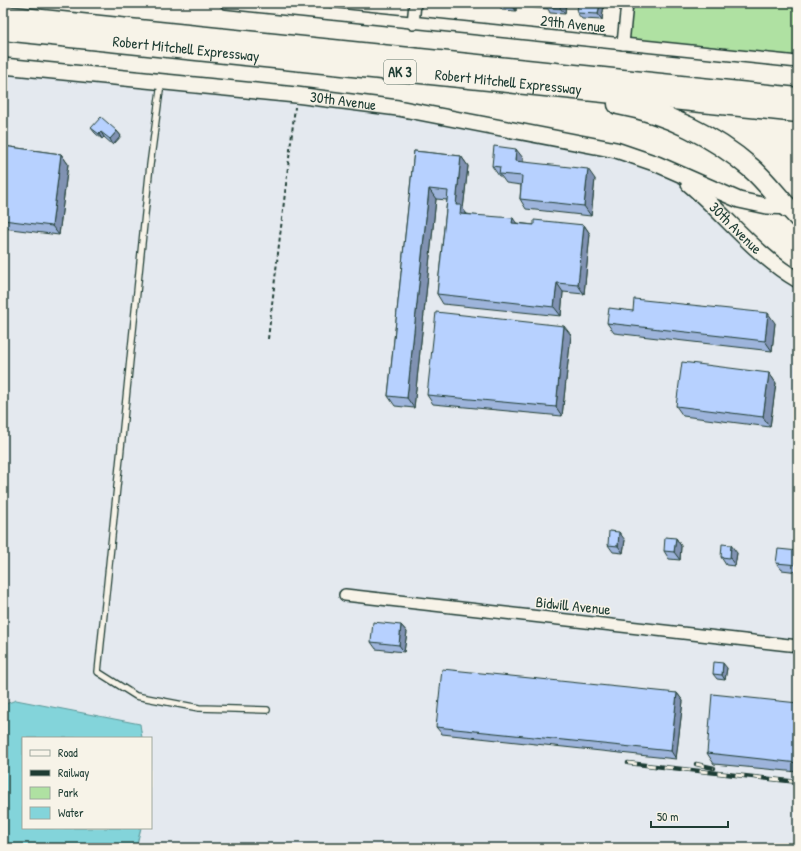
<svg xmlns="http://www.w3.org/2000/svg" width="801" height="851" viewBox="0 0 801 851" font-family="'Patrick Hand',sans-serif">
<rect width="100%" height="100%" fill="#f7f3e8"/>
<filter id="ink" filterUnits="userSpaceOnUse"><feTurbulence type="fractalNoise" baseFrequency=".025" numOctaves="2"/><feDisplacementMap in="SourceGraphic" scale="8" xChannelSelector="R" yChannelSelector="G"/><feConvolveMatrix kernelMatrix="1 2 1 2 8 2 1 2 1" color-interpolation-filters="sRGB"/></filter>
<g filter="url(#ink)">
<path fill="#e4e9ef" fill-rule="evenodd" d="M3 67 379 108 634 159 679 181 798 282V848H3ZM23 738H151V828H23Z"/>
<path fill="#afe1a2" stroke="#678f6b" d="M627 3H798V62L623 44Z"/>
<path fill="#83d4da" stroke="#5b9898" d="M16 700 140 724 142 738H23V828H141L136 848H3V705Z"/>
<g fill="none" stroke-linecap="round" stroke-linejoin="round">
<g stroke="#1f3d34" stroke-width="8">
<path id="lane" d="M161 83 150 165 98 672 136 696 199 708 267 710"/>
</g>
<g stroke="#1f3d34" stroke-width="14">
<g id="street">
<path d="M226 3 798 62"/>
<path d="M413 24 415 3"/>
<path d="M623 44 627 3"/>
<path d="M345 595 798 646"/>
</g>
</g>
<g stroke="#1f3d34" stroke-width="18">
<g id="secondary">
<path id="s1" d="M3 66 296 95 398 108 616 150 657 164 739 200 767 206 793 207"/>
<path id="s2" d="M689 184C726 215 756 256 798 280"/>
</g>
</g>
<g stroke="#1f3d34" stroke-width="20">
<path id="primary" d="M787 207 798 219"/>
</g>
<g stroke="#1f3d34" stroke-width="23">
<g id="highway">
<path d="M3 16 798 98"/>
<path id="s3" d="M3 30 798 112"/>
<path d="M618 104C667 113 714 136 751 168 764 179 775 194 787 207"/>
</g>
</g>
<path stroke="#1f3d34" stroke-width="2" stroke-dasharray="4 3" stroke-linecap="butt" d="M268 339 295 107"/>
<use href="#lane" stroke="#f7f3e8" stroke-width="5.5"/>
<use href="#street" stroke="#f7f3e8" stroke-width="11"/>
<use href="#secondary" stroke="#f7f3e8" stroke-width="15"/>
<use href="#primary" stroke="#f7f3e8" stroke-width="17"/>
<use href="#highway" stroke="#f7f3e8" stroke-width="20"/>
<g stroke="#1f3d34" stroke-width="4.5">
<g id="rail">
<path d="M628 763 798 782"/>
<path d="M696 764 714 768"/>
</g>
</g>
<use href="#rail" stroke="#f7f3e8" stroke-width="3" stroke-dasharray="9" stroke-linecap="butt"/>
</g>
<g fill="#9db4db" stroke="#1f3d34">
<path d="M434 3H468V7Z"/>
<path d="M498 3H566L565 14 550 13 548 9 516 6V11L502 10Z"/>
<path d="M572 3H604L602 20 582 19 577 13 578 4Z"/>
<path d="M91 128 117 131 121 136 113 145 104 137 102 139 95 133Z"/>
<path d="M3 146 61 154 68 164 59 235 3 228Z"/>
<path d="M414 151 461 156 468 166 463 209 467 214 517 223 534 225H584L590 234 584 294 563 292 561 316 443 304 437 294 447 200 436 199 414 408 395 406 388 396Z"/>
<path d="M523 158V162L595 179 591 216 526 209 520 199 521 185 506 183 501 176H499L492 166Z"/>
<path d="M607 323H775L772 351 614 333Z"/>
<path d="M571 335 562 416 433 404 427 395Z"/>
<path d="M769 373 776 383 770 427 683 416 676 406Z"/>
<path d="M676 538 681 546 680 560 669 559 664 551Z"/>
<path d="M625 540 623 553 613 552 608 545Z"/>
<path d="M798 551V572L782 570 776 563Z"/>
<path d="M737 553 735 566 726 565 721 557Z"/>
<path d="M401 625 407 632 404 652 376 649 371 642Z"/>
<path d="M727 668 725 680 717 679 713 674Z"/>
<path d="M677 693 683 701 676 759 442 734 436 727Z"/>
<path d="M798 703V772L714 764 707 753Z"/>
</g>
<g fill="#8092b2" stroke="#1f3d34">
<path d="M466 3H468V7Z"/>
<path d="M512 3H514L516 6V11L512 5Z"/>
<path d="M561 3H566L565 14 560 8Z"/>
<path d="M600 3H604L602 20 598 14Z"/>
<path d="M117 131 121 136 113 145 110 139Z"/>
<path d="M101 132 104 137 102 139 99 134Z"/>
<path d="M516 149 523 158 522 171 515 161Z"/>
<path d="M61 154 68 164 59 235 52 226Z"/>
<path d="M461 156 468 166 463 209 467 215 460 214 456 205Z"/>
<path d="M588 169 595 179 591 216 584 206Z"/>
<path d="M429 189 436 199 414 408 407 398Z"/>
<path d="M513 218 519 227 512 223Z"/>
<path d="M584 225 590 234 584 294 578 285Z"/>
<path d="M557 283 563 292 561 316 554 307Z"/>
<path d="M768 313 775 323 772 351 765 341Z"/>
<path d="M564 326 571 335 562 416 556 407Z"/>
<path d="M769 373 776 383 770 427 763 417Z"/>
<path d="M619 532 625 540 623 553 618 546Z"/>
<path d="M676 538 681 546 680 560 674 552Z"/>
<path d="M731 545 737 553 735 566 730 558Z"/>
<path d="M401 625 407 632 404 652 399 645Z"/>
<path d="M723 663 727 668 725 680 722 675Z"/>
<path d="M677 693 683 701 676 759 671 751Z"/>
</g>
<g fill="#b7d1ff" stroke="#1f3d34">
<path d="M498 3H512V5L498 4Z"/>
<path d="M541 3H561L560 8 546 7 547 3Z"/>
<path d="M578 3H600L598 14 577 13Z"/>
<path d="M101 117 117 131 110 139 101 132 99 134 91 128Z"/>
<path d="M3 146 61 154 52 226 3 220Z"/>
<path d="M494 146 516 149 515 161 588 169 584 206 520 199 522 176 499 174 500 167 492 166Z"/>
<path d="M414 151 461 156 456 205H461L460 214 513 218 512 223 534 225V220L584 225 578 285 557 283 554 307 437 294 448 191 429 189 407 398 388 396Z"/>
<path d="M634 299 768 313 765 341 607 323 609 308 633 311Z"/>
<path d="M436 312 564 326 556 407 427 395Z"/>
<path d="M682 362 769 373 763 417 676 406Z"/>
<path d="M609 531 619 532 618 546 608 545Z"/>
<path d="M665 537 676 538 674 552 664 551Z"/>
<path d="M722 544 731 545 730 558 721 557Z"/>
<path d="M778 549 798 551V565L776 563Z"/>
<path d="M373 622 401 625 399 645 371 642Z"/>
<path d="M714 662 723 663 722 675 713 674Z"/>
<path d="M442 669 677 693 671 751 436 727Z"/>
<path d="M712 694 798 703V763L707 753Z"/>
</g>
</g>
<g text-anchor="middle" stroke-width="3" stroke-linejoin="round" paint-order="stroke">
<rect fill="#f7f3e8" stroke="#60746a" stroke-width="1" x="384" y="60" width="32" height="24" rx="3"/>
<g font-size="14" font-weight="bold" fill="#1f3d34">
<text x="400" y="77">AK 3</text>
</g>
<g font-size="15" fill="#1f3d34" stroke="#f7f3e8">
<text transform="translate(573 24) rotate(6)" y="5">29th Avenue</text>
<text dy="5" stroke="none"><textPath href="#s3" startOffset="184">Robert Mitchell Expressway</textPath></text>
<text dy="5" stroke="none"><textPath href="#s3" startOffset="508">Robert Mitchell Expressway</textPath></text>
<text dy="5" stroke="none"><textPath href="#s1" startOffset="342">30th Avenue</textPath></text>
<text dy="5" stroke="none"><textPath href="#s2" startOffset="64">30th Avenue</textPath></text>
<text transform="translate(573 606) rotate(6)" y="5">Bidwill Avenue</text>
</g>
</g>
<rect width="801" height="851" fill="none" stroke="#f7f3e8" stroke-width="16"/>
<rect x="8" y="8" width="785" height="835" fill="none" stroke="#1f3d34" stroke-width="1.5" filter="url(#ink)"/>
<rect x="22" y="737" width="130" height="92" fill="#f7f3e8" stroke="#a1aaa0"/>
<rect x="30" y="750" width="20" height="6" fill="#f7f3e8" stroke="#a1aaa0"/>
<text x="58" y="757" font-size="12" fill="#1f3d34">Road</text>
<rect x="30" y="770" width="20" height="6" fill="#1f3d34" stroke="#a1aaa0"/>
<text x="58" y="777" font-size="12" fill="#1f3d34">Railway</text>
<rect x="30" y="787" width="20" height="12" fill="#afe1a2" stroke="#a1aaa0"/>
<text x="58" y="797" font-size="12" fill="#1f3d34">Park</text>
<rect x="30" y="807" width="20" height="12" fill="#83d4da" stroke="#a1aaa0"/>
<text x="58" y="817" font-size="12" fill="#1f3d34">Water</text>
<path d="M651 821v6h77v-6" fill="none" stroke="#1f3d34" stroke-width="2"/>
<text x="657" y="821" font-size="12" fill="#1f3d34" stroke="#f7f3e8" stroke-width="3" paint-order="stroke">50 m</text>
</svg>
